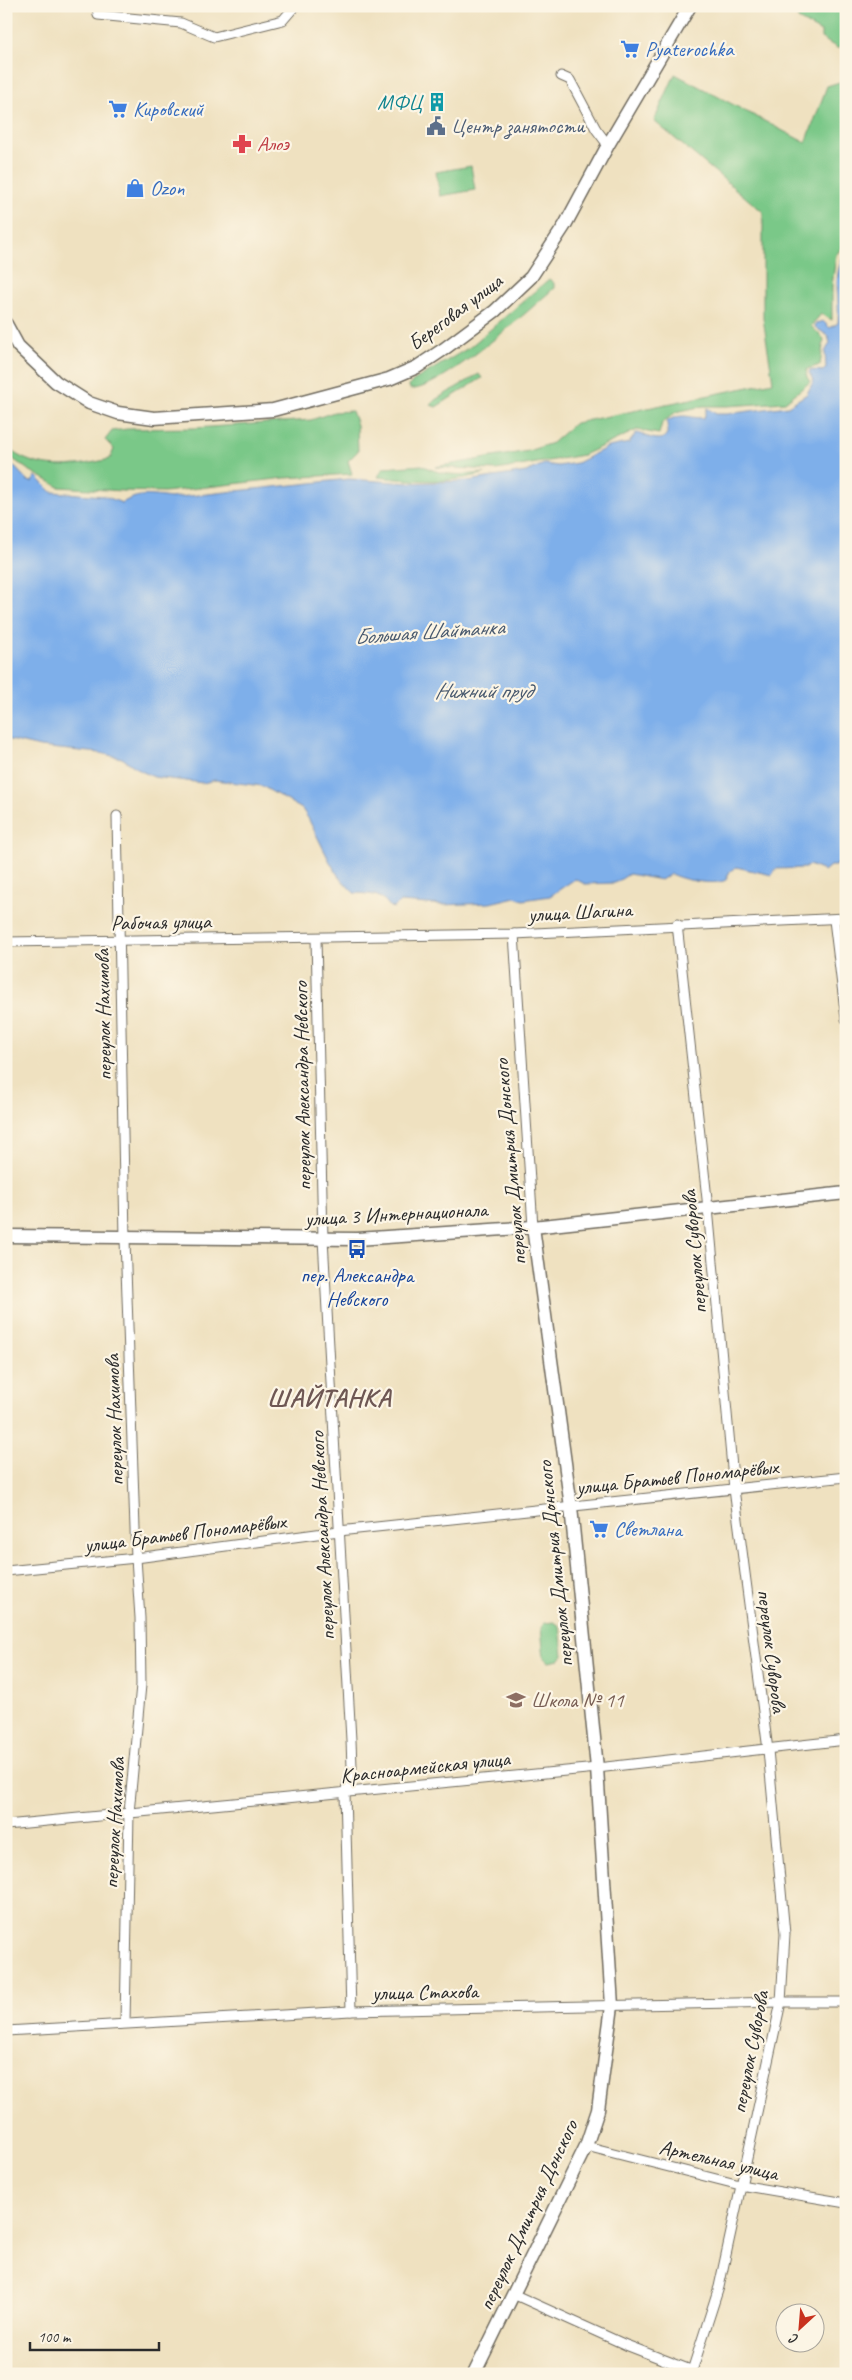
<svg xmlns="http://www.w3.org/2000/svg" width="852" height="2380" viewBox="0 0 852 2380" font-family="Caveat,sans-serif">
<rect width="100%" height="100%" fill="#fcf5e5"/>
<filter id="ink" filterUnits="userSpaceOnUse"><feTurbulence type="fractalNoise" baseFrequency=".02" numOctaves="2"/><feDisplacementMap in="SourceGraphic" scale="10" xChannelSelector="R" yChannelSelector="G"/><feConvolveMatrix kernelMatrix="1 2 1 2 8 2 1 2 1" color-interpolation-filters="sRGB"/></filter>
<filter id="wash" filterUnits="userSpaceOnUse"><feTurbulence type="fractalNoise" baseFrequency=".0096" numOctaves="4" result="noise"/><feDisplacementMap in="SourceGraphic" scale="20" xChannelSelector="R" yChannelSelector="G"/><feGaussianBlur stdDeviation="1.12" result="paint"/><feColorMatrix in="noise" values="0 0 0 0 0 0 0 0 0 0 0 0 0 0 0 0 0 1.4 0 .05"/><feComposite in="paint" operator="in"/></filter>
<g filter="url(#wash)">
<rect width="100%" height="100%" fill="#efe1c0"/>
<g fill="#7ac888" stroke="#527a5a">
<path d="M802 6H846V37L839 49 821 38V32L798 19 797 14Z"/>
<path d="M675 74 806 143 827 86 846 80V242L836 255 832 286V320L821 314 811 326 824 339 820 365 807 369 806 375 810 382 785 402 727 406H703L676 412 662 423 659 434 637 430 583 455 496 470 435 467 528 451 552 443 575 423 773 382 763 318V212L654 121Z"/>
<path d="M471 166 475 190 440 196 436 172Z"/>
<path d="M549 279 554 283V288C532 308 437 393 410 389L409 386 413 381 470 347Z"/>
<path d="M479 374 482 378 436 407 431 405 435 400Z"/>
<path d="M352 411 357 425 358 451 348 461 352 474 285 478 164 492 123 491 59 487 27 469 6 454V447C37 473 74 467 110 459L114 449 105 440 112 431 127 429 195 428 311 420 334 412Z"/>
<path d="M422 465C443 477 462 475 485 473 451 484 414 481 378 477L383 468Z"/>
<path d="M554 1622 560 1626 563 1656 559 1660 549 1662 544 1658 541 1628 544 1623Z"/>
</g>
<path fill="#7eafea" stroke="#546d8a" d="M846 251V849L843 852V859L835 866H830L824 871 809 865 805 868 776 869 772 875 736 867 730 871 726 880C714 886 682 880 671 874L661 880 629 874 615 883 585 884 575 879 550 896 523 900 515 897 490 903 442 905 400 902 394 908 390 907C381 893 370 894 354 893L339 877 330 862 308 818 302 809 262 786 215 780 203 783 154 777 141 771 122 758 100 753 40 747 6 739V458L28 481 32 482 36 476 52 492 104 496 122 503C138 493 151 495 170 498L349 479 408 483 468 481 526 472 544 464 558 466 577 463 608 447 629 443 636 433C644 434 662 446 667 433 668 431 667 424 667 421 684 412 687 418 704 418L707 408 716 414H727L788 406 807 394 814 380 809 373 810 370 823 371 826 368 825 352 830 343 828 336 815 327 816 323 823 321 830 328 838 323C840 295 831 278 846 251Z"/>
</g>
<g filter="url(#ink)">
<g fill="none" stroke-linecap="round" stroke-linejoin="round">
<g stroke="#706b5f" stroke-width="11">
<g id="street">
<path d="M97 6 98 15 181 23 214 37 283 20 295 6"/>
<path d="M561 76 570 80 596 129 608 145"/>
<path d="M117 816 125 1239 136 1558 140 1618 141 1685 129 1813 125 2023"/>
<path d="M834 920 846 1019"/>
<path d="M677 924 708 1208 734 1489 768 1750 785 1934 781 2002 719 2287 691 2374"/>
<path d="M514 934 533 1227"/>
<path d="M316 938 323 1239 351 1740 352 1767 345 1793 351 2011"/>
<path d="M6 942 514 934 846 918"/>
<path d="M6 1571 136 1558 339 1531 846 1477"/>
<path d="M6 1825 597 1768 846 1740"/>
<path d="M6 2031 351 2011 781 2002H846"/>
<path d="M586 2146 740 2185 846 2203"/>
<path d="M513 2294 626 2345 693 2371"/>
</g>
</g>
<g stroke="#706b5f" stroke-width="15">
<g id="secondary">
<path d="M6 324 18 346 56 382 89 403 118 413 154 418 273 410 389 379 417 367 444 349 495 311 531 277 565 225 608 145 690 6"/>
<path d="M6 1236 357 1239 533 1227 846 1193"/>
<path d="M474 2374 586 2146 598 2110 612 2006 597 1768 571 1507 533 1227"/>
</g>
</g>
<use href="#street" stroke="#fff" stroke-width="9"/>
<use href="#secondary" stroke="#fff" stroke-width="12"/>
</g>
</g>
<defs>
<g id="supermarket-bare" transform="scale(1.5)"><path d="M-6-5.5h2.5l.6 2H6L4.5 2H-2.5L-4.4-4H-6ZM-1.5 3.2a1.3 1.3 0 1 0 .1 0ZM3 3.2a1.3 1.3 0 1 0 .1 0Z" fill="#3f7fe0" stroke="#fcf5e5" stroke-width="2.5" paint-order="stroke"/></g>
<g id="building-bare" transform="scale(1.5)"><path d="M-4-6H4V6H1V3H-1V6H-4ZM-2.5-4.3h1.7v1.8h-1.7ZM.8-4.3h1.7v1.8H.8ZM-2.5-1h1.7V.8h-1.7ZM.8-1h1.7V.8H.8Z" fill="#0f9aa8" stroke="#fcf5e5" stroke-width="2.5" paint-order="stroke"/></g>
<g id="civic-bare" transform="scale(1.5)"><path d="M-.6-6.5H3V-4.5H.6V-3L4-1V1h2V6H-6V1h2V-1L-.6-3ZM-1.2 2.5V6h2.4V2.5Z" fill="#5c6f8a" stroke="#fcf5e5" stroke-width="2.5" paint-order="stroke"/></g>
<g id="pharmacy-bare" transform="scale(1.5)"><path d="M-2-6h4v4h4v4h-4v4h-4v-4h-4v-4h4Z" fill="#e0444e" stroke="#fcf5e5" stroke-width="2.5" paint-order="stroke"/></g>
<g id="shop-bare" transform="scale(1.5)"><path d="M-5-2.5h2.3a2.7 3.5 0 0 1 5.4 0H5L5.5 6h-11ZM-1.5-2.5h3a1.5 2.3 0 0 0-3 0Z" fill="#3f7fe0" stroke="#fcf5e5" stroke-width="2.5" paint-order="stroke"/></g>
<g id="bus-bare" transform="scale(1.5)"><path d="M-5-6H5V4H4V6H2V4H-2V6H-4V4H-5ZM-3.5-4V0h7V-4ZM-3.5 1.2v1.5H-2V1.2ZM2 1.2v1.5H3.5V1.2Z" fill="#1a4fb4" stroke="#fcf5e5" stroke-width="2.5" paint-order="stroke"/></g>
<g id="school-bare" transform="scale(1.5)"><path d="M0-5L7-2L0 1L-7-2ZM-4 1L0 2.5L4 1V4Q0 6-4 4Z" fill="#8d6e63" stroke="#fcf5e5" stroke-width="2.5" paint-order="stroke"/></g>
</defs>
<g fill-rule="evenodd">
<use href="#supermarket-bare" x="630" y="49"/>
<use href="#building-bare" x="437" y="102"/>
<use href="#supermarket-bare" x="118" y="109"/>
<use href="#civic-bare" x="436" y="126"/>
<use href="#pharmacy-bare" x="242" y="144"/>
<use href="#shop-bare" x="135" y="188"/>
<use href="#bus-bare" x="357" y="1249"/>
<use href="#supermarket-bare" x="599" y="1529"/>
<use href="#school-bare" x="516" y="1700"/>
</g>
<g text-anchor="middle" stroke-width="4.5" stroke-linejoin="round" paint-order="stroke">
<g font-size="21" fill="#366cbe" stroke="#fcf5e5" text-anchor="start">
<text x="645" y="56">Pyaterochka</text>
<text x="133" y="116">Кировский</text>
<text x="150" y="195">Ozon</text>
<text x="614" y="1536">Светлана</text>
</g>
<g font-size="21" fill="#0d838f" stroke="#fcf5e5" text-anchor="end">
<text x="422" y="109">МФЦ</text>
</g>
<g font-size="21" fill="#4e5e75" stroke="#fcf5e5" text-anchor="start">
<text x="451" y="133">Центр занятости</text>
</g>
<g font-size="21" fill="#be3a42" stroke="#fcf5e5" text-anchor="start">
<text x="257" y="151">Алоэ</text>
</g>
<g font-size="21" fill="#2b2b2b" stroke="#fcf5e5">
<text transform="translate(455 312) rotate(-37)" y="7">Береговая улица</text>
<text transform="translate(580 912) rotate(-3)" y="7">улица Шагина</text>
<text transform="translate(161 922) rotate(-1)" y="7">Рабочая улица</text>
<text transform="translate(103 1015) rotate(-91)" y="7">переулок Нахимова</text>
<text transform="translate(302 1086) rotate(-91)" y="7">переулок Александра Невского</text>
<text transform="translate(510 1162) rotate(-95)" y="7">переулок Дмитрия Донского</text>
<text transform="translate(396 1214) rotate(-3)" y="7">улица 3 Интернационала</text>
<text transform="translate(694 1252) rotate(-95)" y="7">переулок Суворова</text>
<text transform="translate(114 1420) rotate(-92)" y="7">переулок Нахимова</text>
<text transform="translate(677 1477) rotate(-6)" y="7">улица Братьев Пономарёвых</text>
<text transform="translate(185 1533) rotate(-7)" y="7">улица Братьев Пономарёвых</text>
<text transform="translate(322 1536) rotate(-93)" y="7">переулок Александра Невского</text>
<text transform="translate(555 1564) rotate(-96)" y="7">переулок Дмитрия Донского</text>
<text transform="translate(772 1651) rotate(83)" y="7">переулок Суворова</text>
<text transform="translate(425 1767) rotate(-6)" y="7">Красноармейская улица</text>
<text transform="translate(114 1823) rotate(-87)" y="7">переулок Нахимова</text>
<text transform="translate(425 1992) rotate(-1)" y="7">улица Стахова</text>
<text transform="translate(750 2052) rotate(-79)" y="7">переулок Суворова</text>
<text transform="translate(719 2160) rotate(13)" y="7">Артельная улица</text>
<text transform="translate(528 2215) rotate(-65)" y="7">переулок Дмитрия Донского</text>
</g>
<g font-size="21" fill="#164399" stroke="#fcf5e5">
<text x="357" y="1282">пер. Александра<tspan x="357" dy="24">Невского</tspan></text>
</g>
<g font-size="21" fill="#785e54" stroke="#fcf5e5" text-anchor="start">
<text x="531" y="1707">Школа № 11</text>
</g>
<g font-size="22" font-style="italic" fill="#48596e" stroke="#fcf5e5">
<text transform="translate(429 631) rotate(-4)" y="8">Большая Шайтанка</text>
<text x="483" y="698">Нижний пруд</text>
</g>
<g font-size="26" font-weight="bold" letter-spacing="1" fill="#6e5753" stroke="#fcf5e5">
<text x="329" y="1406">ШАЙТАНКА</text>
</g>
</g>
<rect width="852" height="2380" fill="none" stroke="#fcf5e5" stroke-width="25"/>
<g transform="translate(800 2328) rotate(206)"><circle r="24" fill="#fcf5e5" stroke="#a8a49b"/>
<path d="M0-4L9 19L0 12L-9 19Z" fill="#c8321e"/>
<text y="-8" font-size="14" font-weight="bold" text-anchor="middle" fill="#2b2b2b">С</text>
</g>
<path d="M30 2342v8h129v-8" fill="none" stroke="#2b2b2b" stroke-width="2.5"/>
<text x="38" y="2342" font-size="15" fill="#2b2b2b" stroke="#fcf5e5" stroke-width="4" paint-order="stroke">100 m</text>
</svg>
